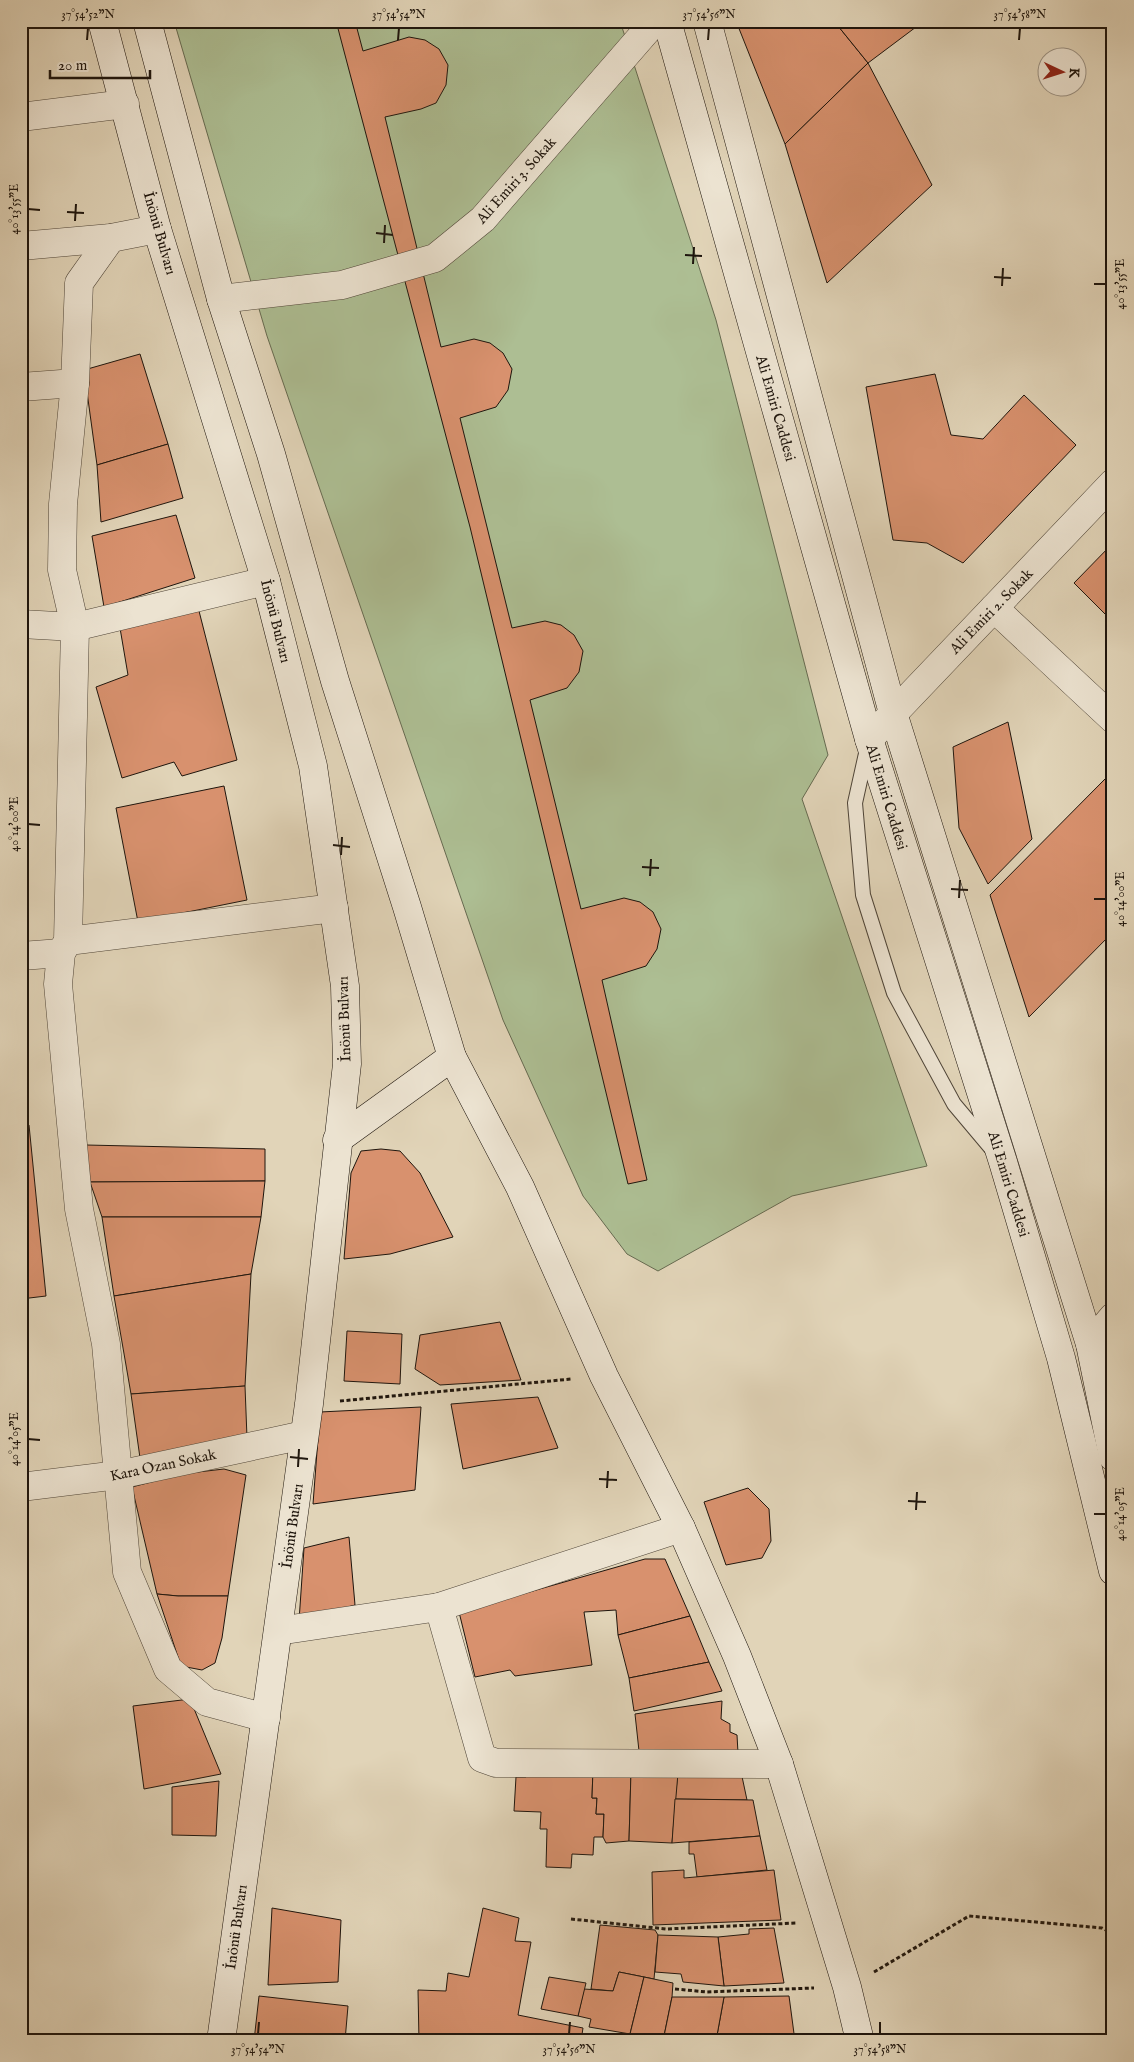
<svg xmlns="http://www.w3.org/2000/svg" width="1134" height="2062" viewBox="0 0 1134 2062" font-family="'IM FELL English',serif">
<rect width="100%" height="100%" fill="#e1d4b8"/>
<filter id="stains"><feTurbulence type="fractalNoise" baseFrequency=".004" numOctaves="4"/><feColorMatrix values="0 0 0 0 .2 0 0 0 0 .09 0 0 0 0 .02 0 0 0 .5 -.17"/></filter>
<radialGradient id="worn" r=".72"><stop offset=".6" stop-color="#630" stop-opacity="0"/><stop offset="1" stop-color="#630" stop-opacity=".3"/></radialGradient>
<path fill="#adbe93" stroke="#666a50" d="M174 21H620L716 320 828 755 802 799 927 1166 792 1196 658 1271 627 1254 583 1196 503 1020 267 336Z"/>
<g fill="#d8916e" stroke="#1e150d">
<path d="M336 21H355L363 51 409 37 425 40 439 49 448 65 446 85 436 103 421 109 385 117 441 347 474 339 490 343 503 353 512 369 508 390 496 407 460 418 512 628 545 621 561 625 574 635 583 651 579 672 567 688 530 700 581 909 624 898 640 902 653 912 661 929 657 949 646 966 602 980 647 1180 628 1184 470 527Z"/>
<path d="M736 21H834L868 63 785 144Z"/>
<path d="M834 21H924L868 63Z"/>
<path d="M868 63 932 185 827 283 785 144Z"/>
<path d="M140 354 168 444 97 465 84 370Z"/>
<path d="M935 374 951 435 983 439 1024 395 1076 445 963 563 927 543 893 540 866 387Z"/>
<path d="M168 444 183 498 101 522 97 465Z"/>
<path d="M176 515 195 578 104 607 92 536Z"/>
<path d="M1113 543V622L1074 583Z"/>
<path d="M199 611 237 760 182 776 174 762 122 778 96 687 128 675 120 628Z"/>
<path d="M1008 722 1032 839 988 884 959 828 953 747Z"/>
<path d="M1105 779 1113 787V932L1029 1017 990 895Z"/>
<path d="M224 786 247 900 138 922 116 808Z"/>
<path d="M21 1125H29L46 1296 21 1299Z"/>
<path d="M86 1145 265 1149V1181L90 1182Z"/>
<path d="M381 1149 400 1151 420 1173 453 1237 390 1254 344 1259 351 1173 361 1151Z"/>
<path d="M265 1181 261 1217H102L90 1182Z"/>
<path d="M102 1217H261L251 1274 114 1296Z"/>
<path d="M251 1274 245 1386 131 1394 114 1296Z"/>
<path d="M500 1322 521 1380 440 1385 415 1369 420 1335Z"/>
<path d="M347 1331 402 1334 400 1384 344 1381Z"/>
<path d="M245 1386 247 1438 140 1458 131 1394Z"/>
<path d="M538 1397 558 1448 463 1469 451 1404Z"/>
<path d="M421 1407 415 1490 313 1504 320 1412Z"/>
<path d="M224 1469 246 1475 228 1596H178L157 1594 132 1487 181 1474Z"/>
<path d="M748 1488 769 1509 771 1541 762 1558 726 1565 704 1502Z"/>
<path d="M349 1537 355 1605 299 1621 304 1548Z"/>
<path d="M645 1559H665L690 1616 618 1635 616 1610 584 1612 592 1665 515 1676 510 1670 475 1677 459 1612Z"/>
<path d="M157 1594 178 1596H228L222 1638 215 1663 202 1670 181 1666Z"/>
<path d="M690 1616 709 1662 629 1678 618 1635Z"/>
<path d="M709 1662 722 1691 634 1711 629 1678Z"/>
<path d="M190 1699 221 1774 144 1789 133 1706Z"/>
<path d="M722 1701 721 1719 730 1724V1732L737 1735 738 1753 639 1751 635 1714Z"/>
<path d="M526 1767 593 1769 592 1798H597L596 1814H604L603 1837H594L593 1855 572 1854 571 1868 546 1867 547 1829H540L541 1812 514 1811 516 1777H526Z"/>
<path d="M740 1767 747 1800 675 1799 678 1773Z"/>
<path d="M593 1769 631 1771 629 1841 606 1843 603 1837 604 1814H596L597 1798H592Z"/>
<path d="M631 1771 678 1773 672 1843 629 1841Z"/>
<path d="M219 1781 216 1836 172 1835V1787Z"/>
<path d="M675 1799 753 1800 760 1836 672 1843Z"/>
<path d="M760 1836 767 1870 697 1877 694 1854H689V1842Z"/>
<path d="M684 1870V1878L774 1870 781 1920 653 1925 652 1872Z"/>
<path d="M272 1908 341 1920 338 1982 268 1985Z"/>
<path d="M483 1908 519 1918 515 1941 531 1942 518 2015 583 2028 581 2041H419L418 1990 446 1991 448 1973 469 1977Z"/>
<path d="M600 1925 655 1930 658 1935 654 1979 619 1972 613 1991 591 1989Z"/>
<path d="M774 1928 784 1983 724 1986 718 1937 749 1934V1929Z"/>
<path d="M658 1935 718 1937 724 1986 683 1982 681 1974 655 1972Z"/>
<path d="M619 1972 644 1977 630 2034 589 2027 591 2019 578 2016 584 1989 613 1991Z"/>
<path d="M549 1977 586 1983 578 2016 541 2009Z"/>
<path d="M644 1977 673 1983 672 1997 663 2041 630 2034Z"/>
<path d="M259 1996 348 2006 345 2041H254Z"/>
<path d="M789 1996 795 2041H716L724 1997Z"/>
<path d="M672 1997H724L716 2041H663Z"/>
</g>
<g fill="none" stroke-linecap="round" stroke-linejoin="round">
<g stroke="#4f4538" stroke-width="16">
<path id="lane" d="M867 749 855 803 863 895 894 993 954 1104 991 1148"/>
</g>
<g stroke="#4f4538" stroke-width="29">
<g id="street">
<path d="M21 117 125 104"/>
<path d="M111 238 79 283 75 383 63 504 62 570 75 627 68 941 61 953 58 984 79 1209 106 1344 127 1572 168 1669 207 1702 266 1718"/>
<path d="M21 246 111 238 157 229"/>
<path d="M221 299 342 285 435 258 483 219 655 21"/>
<path d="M21 387 75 383"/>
<path d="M994 608 1113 719"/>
<path d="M21 624 75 627 266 581"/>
<path d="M869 739 1113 483"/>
<path d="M68 941 334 908"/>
<path d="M21 956 61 953"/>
<path d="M1090 1344 1113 1317"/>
<path d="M21 1487 118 1475 304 1435"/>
<path d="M439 1607 482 1758 496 1763 779 1764"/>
<path d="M278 1631 439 1607 681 1528"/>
</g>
</g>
<g stroke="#1e150d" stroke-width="29">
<g id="secondary">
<path d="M102 21 157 229 266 581 313 766 345 986 347 1064 309 1404 221 2041"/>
<path d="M147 21 221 299 271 454 335 681 407 907 452 1057 520 1187 604 1376 681 1528 737 1656 779 1764 847 1987 860 2041"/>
<path d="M667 21 869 739 1003 1162 1061 1358 1113 1571"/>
<path d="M707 21 893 713 1090 1344 1113 1457"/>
<path d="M337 1140 452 1057"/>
</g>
</g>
<g stroke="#1e150d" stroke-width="3" stroke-dasharray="4 2.5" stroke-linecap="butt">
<path d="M340 1401 571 1379"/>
<path d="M571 1919 666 1929 796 1923"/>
<path d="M874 1972 969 1916 1102 1928 1113 1934"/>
<path d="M675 1989 707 1992 814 1988"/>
</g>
<use href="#lane" stroke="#ece3d1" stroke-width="14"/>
<use href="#street" stroke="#ece3d1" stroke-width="28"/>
<use href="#secondary" stroke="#ece3d1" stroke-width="28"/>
</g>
<path fill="none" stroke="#1e150d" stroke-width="2" d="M87 40 88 28M398 40 399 28M708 40 709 28M1019 40 1020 28M28 209 40 210M67 212 84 213M75 221 76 204M376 233 393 235M384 243 385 225M685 255 702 256M693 264 694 247M994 277 1011 278M1094 284H1106M1002 286 1003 268M28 824 40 825M333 845 350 847M341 855 342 837M642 867 659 868M650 876 651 859M951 889 968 890M959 898 960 880M1094 899H1106M28 1439 40 1440M290 1457 308 1459M298 1467 299 1449M599 1479 617 1480M607 1488 608 1471M908 1501 926 1502M916 1510 917 1492M1094 1514H1106M258 2034 259 2022M569 2034 570 2022M880 2034V2022"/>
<g text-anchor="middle" stroke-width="4" stroke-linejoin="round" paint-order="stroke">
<g font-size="15" fill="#1e150d" stroke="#ece3d1">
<text transform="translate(516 180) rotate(-48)" y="5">Ali Emiri 3. Sokak</text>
<text transform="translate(160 233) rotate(74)" y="5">İnönü Bulvarı</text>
<text transform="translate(776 408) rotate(74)" y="5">Ali Emiri Caddesi</text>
<text transform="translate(991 611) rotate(-46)" y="5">Ali Emiri 2. Sokak</text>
<text transform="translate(276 621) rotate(76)" y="5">İnönü Bulvarı</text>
<text transform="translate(887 797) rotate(73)" y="5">Ali Emiri Caddesi</text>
<text transform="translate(344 1019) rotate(-92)" y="5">İnönü Bulvarı</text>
<text transform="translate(1009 1184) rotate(73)" y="5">Ali Emiri Caddesi</text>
<text transform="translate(163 1465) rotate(-12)" y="5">Kara Ozan Sokak</text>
<text transform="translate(292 1526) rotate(-82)" y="5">İnönü Bulvarı</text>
<text transform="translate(236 1927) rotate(-82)" y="5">İnönü Bulvarı</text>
</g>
</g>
<rect width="1134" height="2062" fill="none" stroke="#e1d4b8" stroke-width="55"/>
<g transform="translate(1062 72) rotate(94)"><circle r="24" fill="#ece3d1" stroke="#9a9183"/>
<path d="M0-4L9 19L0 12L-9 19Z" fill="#8f2418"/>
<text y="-8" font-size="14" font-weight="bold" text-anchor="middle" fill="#1e150d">K</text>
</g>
<path d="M50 70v8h100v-8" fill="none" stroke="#1e150d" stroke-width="2.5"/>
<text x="58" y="70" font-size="15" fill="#1e150d" stroke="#ece3d1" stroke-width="4" paint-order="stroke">20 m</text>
<rect x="28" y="28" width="1078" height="2006" fill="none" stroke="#1e150d" stroke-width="2"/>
<g font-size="12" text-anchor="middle" fill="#1e150d">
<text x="88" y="18">37°54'52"N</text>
<text x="399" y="18">37°54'54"N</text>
<text x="709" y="18">37°54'56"N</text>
<text x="1020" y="18">37°54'58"N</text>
<text transform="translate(14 209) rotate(-90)" y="4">40°13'55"E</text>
<text transform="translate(1120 284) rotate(-90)" y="4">40°13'55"E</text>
<text transform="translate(14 824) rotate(-90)" y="4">40°14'00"E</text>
<text transform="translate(1120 899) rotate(-90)" y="4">40°14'00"E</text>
<text transform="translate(14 1439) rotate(-90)" y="4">40°14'05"E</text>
<text transform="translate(1120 1514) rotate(-90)" y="4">40°14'05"E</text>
<text x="258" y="2053">37°54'54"N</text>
<text x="569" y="2053">37°54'56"N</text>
<text x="880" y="2053">37°54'58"N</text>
</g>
<rect width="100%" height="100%" filter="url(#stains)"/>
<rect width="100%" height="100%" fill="url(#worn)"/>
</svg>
